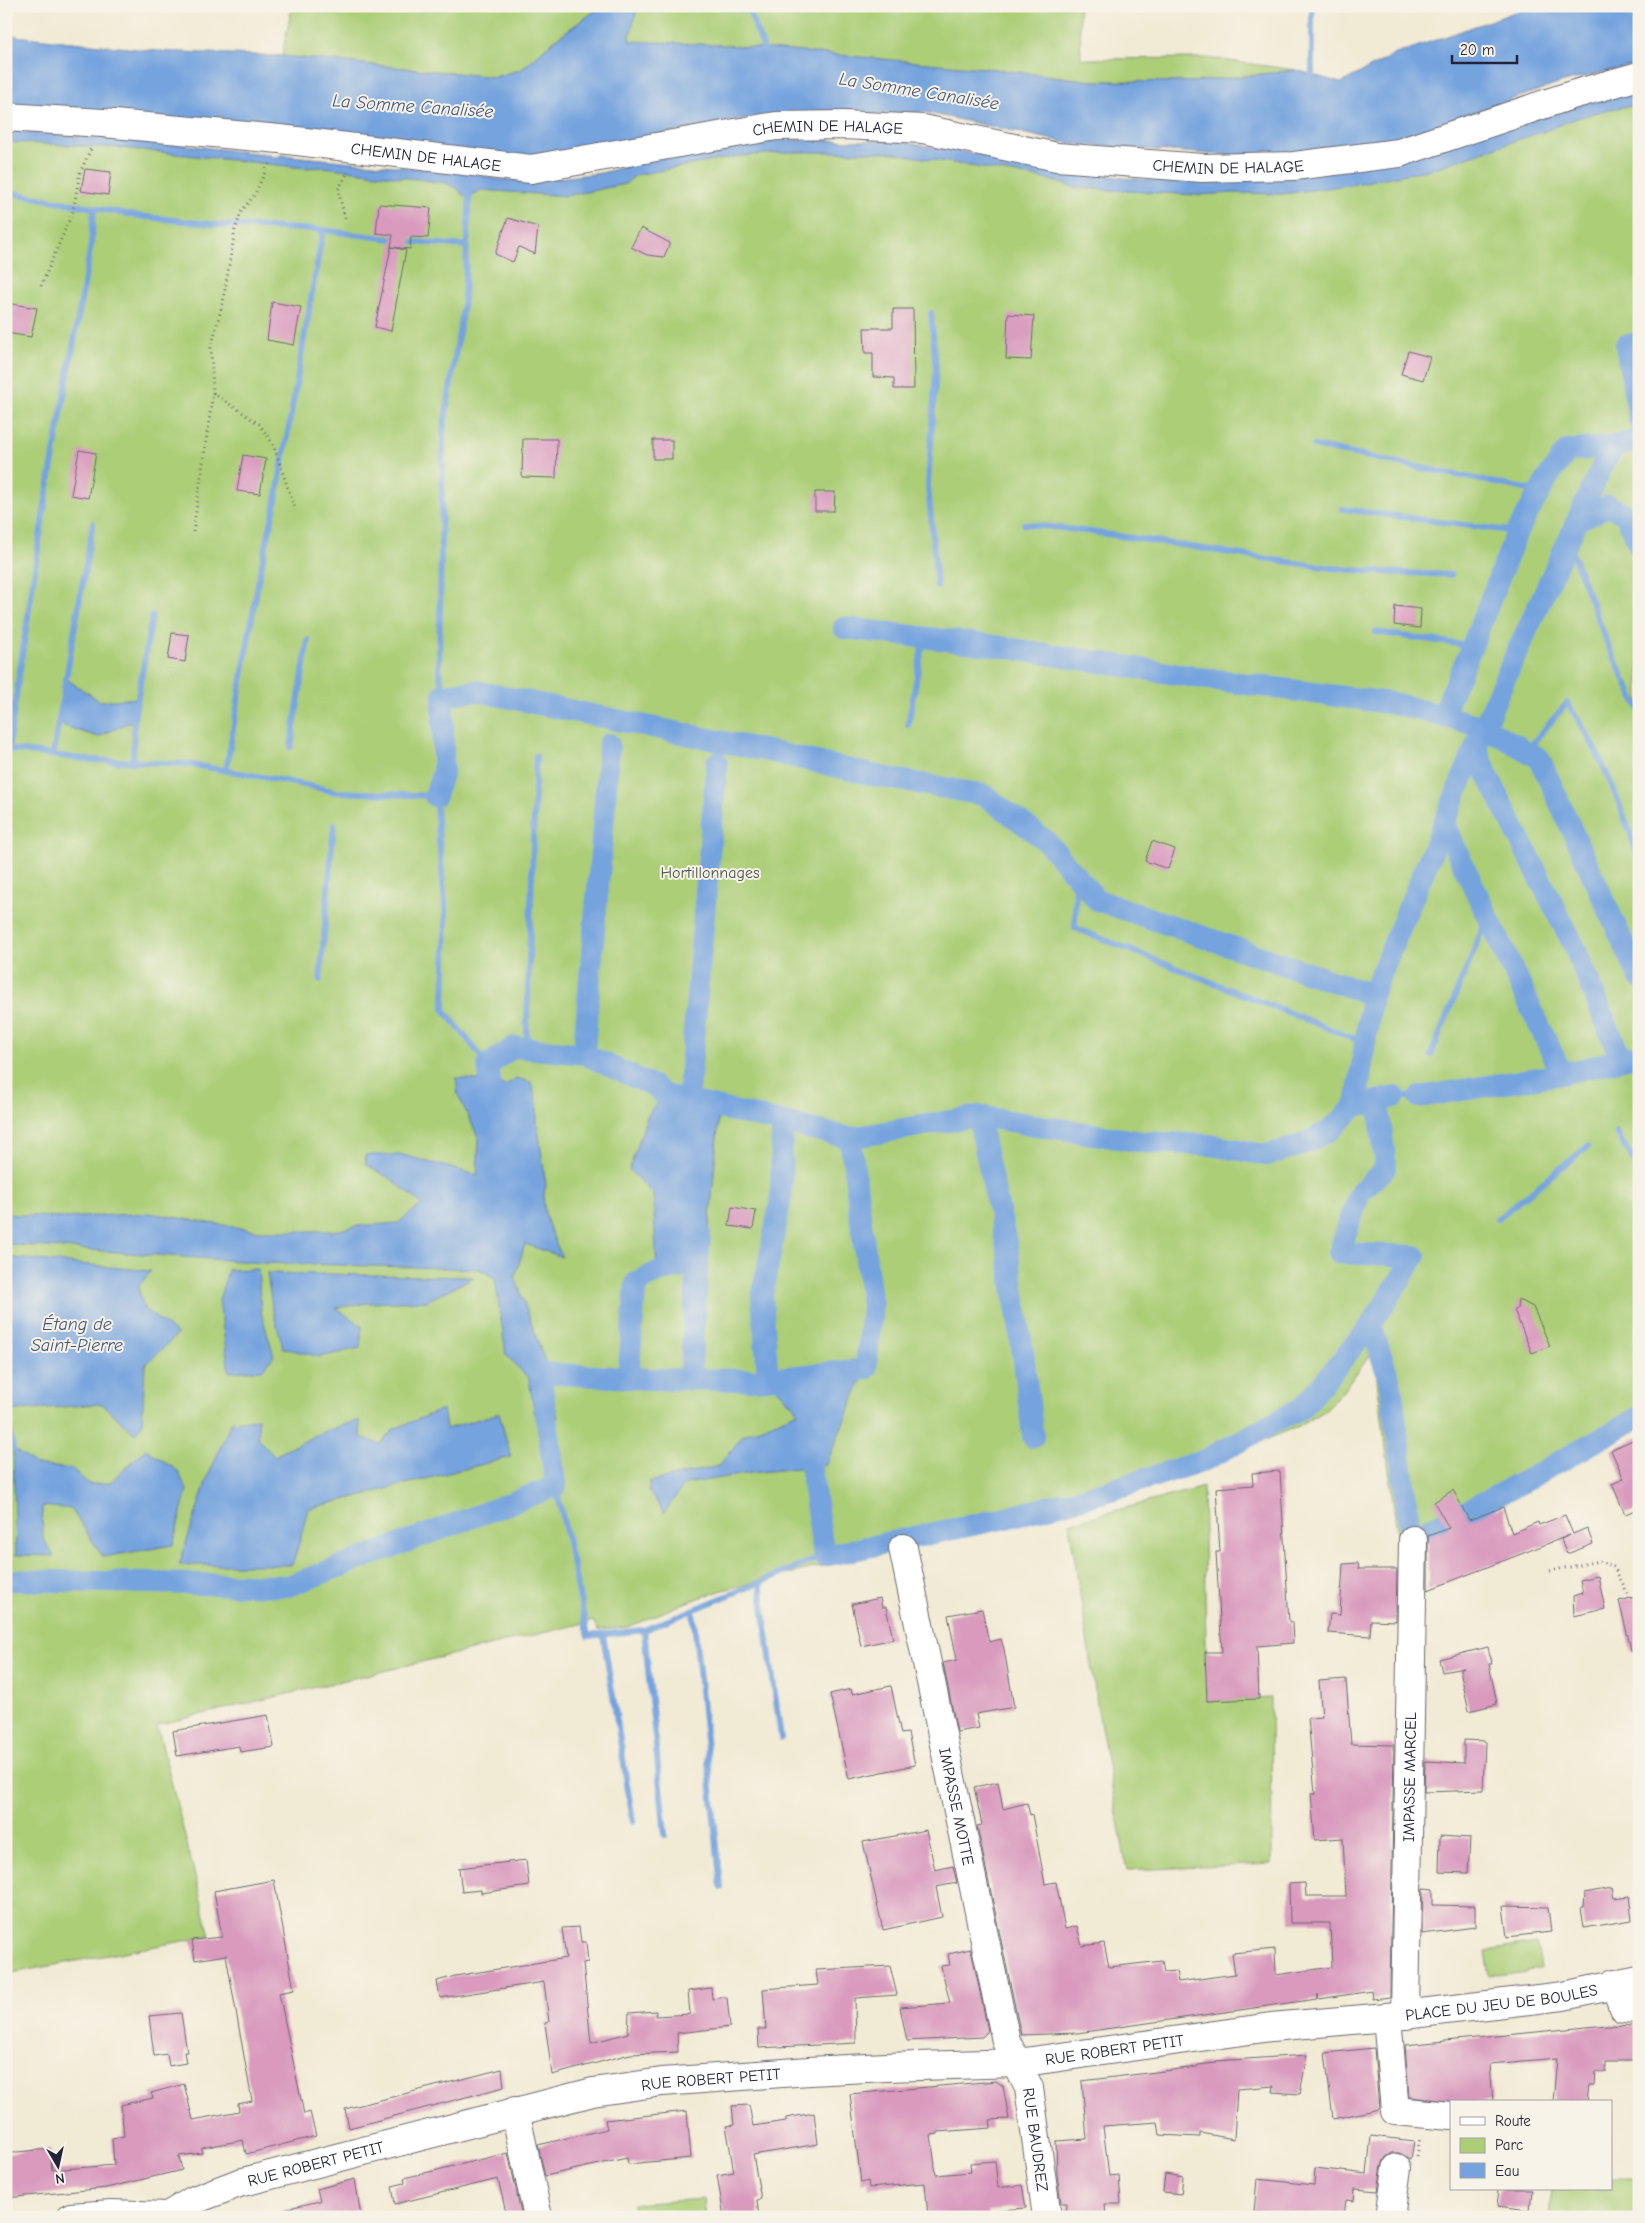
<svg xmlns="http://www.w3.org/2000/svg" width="1645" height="2223" viewBox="0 0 1645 2223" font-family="'Comic Neue',sans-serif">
<rect width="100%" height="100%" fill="#f7f3e8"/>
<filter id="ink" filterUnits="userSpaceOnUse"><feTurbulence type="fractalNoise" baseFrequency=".02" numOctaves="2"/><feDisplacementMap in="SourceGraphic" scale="10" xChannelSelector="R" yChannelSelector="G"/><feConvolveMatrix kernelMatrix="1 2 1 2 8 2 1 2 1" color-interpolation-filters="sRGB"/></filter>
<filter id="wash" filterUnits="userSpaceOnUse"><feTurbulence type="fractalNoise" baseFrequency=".0096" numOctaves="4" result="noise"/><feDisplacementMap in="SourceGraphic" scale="20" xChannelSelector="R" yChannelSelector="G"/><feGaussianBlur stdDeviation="1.12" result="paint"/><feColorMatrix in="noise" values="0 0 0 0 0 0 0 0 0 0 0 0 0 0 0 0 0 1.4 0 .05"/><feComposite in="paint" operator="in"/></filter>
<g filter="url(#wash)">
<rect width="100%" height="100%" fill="#f1ead4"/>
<g fill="#acce77" stroke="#677859">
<path d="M292 6H602L557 38 522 69 495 77 282 56Z"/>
<path d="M628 6H1079L1081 59 1207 58 1296 70 1193 82 1093 81 994 69 628 41 637 8Z"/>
<path d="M1639 98V1426C1561 1471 1485 1522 1399 1548L1375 1364 1371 1354 1340 1395 1323 1412 1297 1427 1214 1461 1103 1494 889 1550 723 1590 687 1602 628 1627 598 1630 593 1621 157 1725 210 1936 6 1974V139L118 145 546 189 703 151 911 144 1083 177 1193 186Z"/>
<path d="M1203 1487 1207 1701 1271 1698 1272 1864 1127 1870 1098 1710 1069 1523Z"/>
<path d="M1537 1943 1541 1969 1490 1976 1486 1951Z"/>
<path d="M1611 2178H1639V2217H1548L1551 2189H1611Z"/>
<path d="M704 2199 706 2217H635L633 2204Z"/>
</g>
<g fill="#74a3de" stroke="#4b628c">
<path d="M602 6 637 8 629 41 726 45 994 69 1093 81 1193 82 1296 70 1341 83 1396 54 1532 6H1639V64L1567 81 1395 138 1253 157 1073 144 924 112 737 120 527 160 6 107V35L157 51 282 56 495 77 522 69 557 38Z"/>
<path d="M1639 91V105L1609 109 1574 119 1550 129 1432 169 1355 184 1283 194 1236 193 1196 195 1077 188 1046 179 888 152H793L740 156 636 175 625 184 566 196 481 190 471 196H464L458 189 446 183 324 167 305 168 122 148 6 142V131L152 141 271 155 270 157H278L281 155 477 174 496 179 533 181 601 173 655 159 740 144 792 140 895 141 1124 178 1174 182 1253 180Z"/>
<path d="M66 679 100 701 138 698 134 720 98 737 58 724Z"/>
<path d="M456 1078 496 1082 506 1086 516 1078 531 1082 537 1102V1121L546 1186C538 1208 553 1236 562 1257L525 1244 515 1277 547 1367 558 1418 536 1423 529 1379 506 1355 495 1278 479 1269 265 1263 6 1244V1214L63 1218 149 1213 260 1231H334L357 1226 398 1223 422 1204 391 1179 366 1165 365 1155H403L477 1175 479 1139 458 1095Z"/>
<path d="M664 1095 709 1107 719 1115 706 1267 698 1264 657 1272 653 1194 629 1170 648 1114Z"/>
<path d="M6 1257 151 1271 138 1287 144 1309 178 1334 145 1365 142 1425 135 1434 102 1404 6 1411Z"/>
<path d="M258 1269 261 1312 274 1356 262 1370 229 1372 219 1300 228 1270Z"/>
<path d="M267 1273 474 1277 427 1301 368 1303 336 1308 362 1326 360 1348 320 1357 283 1348 272 1307Z"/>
<path d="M866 1369 826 1465 751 1473 685 1484 664 1513 649 1490V1482L719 1466 743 1435 798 1412 768 1378Z"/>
<path d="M443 1409 446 1429 499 1413 511 1457 308 1509 299 1544 292 1565H179L208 1476 231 1422 258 1419 259 1440 274 1456 322 1432 359 1420 361 1437 380 1444 394 1429Z"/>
<path d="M13 1448 36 1465 72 1469 89 1484 109 1483 146 1449 178 1471 187 1490 173 1545 103 1557 71 1509 42 1506 43 1538 54 1556 16 1555Z"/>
</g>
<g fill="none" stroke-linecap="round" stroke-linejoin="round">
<g stroke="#74a3de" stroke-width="6">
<path d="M718 6 749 11 772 7 883 8 894 6"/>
<path d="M1312 6V82"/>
<path d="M749 11 766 54"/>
<path d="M6 192 138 216 219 225 323 230 397 240"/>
<path d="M414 242 466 246"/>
<path d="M931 313 936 369 928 485 937 586"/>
<path d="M1314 446 1540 492"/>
<path d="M1342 509 1517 532"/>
<path d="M1024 524C1128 534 1230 555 1333 568 1372 573 1412 573 1451 575"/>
<path d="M1568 542 1608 645 1639 709"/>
<path d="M1375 632 1472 646"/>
<path d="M443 695 439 669 443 433 464 300 470 189"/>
<path d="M908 725 924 637"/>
<path d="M291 747 308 640"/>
<path d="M6 749 91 760 188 764 280 780 337 792 435 796 446 915 444 1010 488 1065"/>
<path d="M8 749 43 516 91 245 94 209"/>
<path d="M1526 751 1567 703C1600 749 1621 805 1639 859"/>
<path d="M53 754 93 523"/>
<path d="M133 762 134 720 152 616"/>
<path d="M226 771 259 577 275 506 323 230"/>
<path d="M1076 876 1075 928 1365 1043"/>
<path d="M320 980 334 824"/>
<path d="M526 1048 536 756"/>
<path d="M1431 1055 1488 916"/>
<path d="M1395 1097H1419"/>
<path d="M1616 1132 1639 1169"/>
<path d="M1497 1219 1588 1146"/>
<path d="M6 1411 13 1448"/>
<path d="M556 1486 588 1636 644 1630 824 1556"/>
<path d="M760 1583 781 1738"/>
<path d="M693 1611 721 1887"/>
<path d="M644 1630 665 1835"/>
<path d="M603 1634 633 1821"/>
</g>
<g stroke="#74a3de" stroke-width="22">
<path d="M1639 343 1626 345 1639 419"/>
<path d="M1632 518 1629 524 1639 545"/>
<path d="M1578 520 1609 506 1632 518 1639 517"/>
<path d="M844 628 989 645 1201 678 1397 704 1484 727 1539 758 1639 977"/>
<path d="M1442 716 1472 646 1517 532 1549 476 1567 451 1615 446"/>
<path d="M1476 746 1487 774 1574 946 1621 1059"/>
<path d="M435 796 443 772V695L476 691 768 751 882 777 984 795 1045 840 1097 900 1372 995"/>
<path d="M1444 824 1562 1074"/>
<path d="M584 1054C591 950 603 848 609 744"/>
<path d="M1395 1097 1356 1106 1372 995 1500 689 1605 460 1615 446 1639 440"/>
<path d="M1419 1097 1562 1074 1639 1055"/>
<path d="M688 1101 717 763"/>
<path d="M494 1112 488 1065 514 1047 584 1054 653 1086 664 1095 850 1138"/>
<path d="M978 1116 1007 1247 1023 1353 1033 1437"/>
<path d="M1371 1325 1391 1385 1410 1531 1414 1535C1492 1502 1565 1458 1639 1417"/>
<path d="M628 1378 636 1283 657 1272 698 1264"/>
<path d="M768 1378 762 1297 781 1198 782 1123"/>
<path d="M690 1379 700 1233"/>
<path d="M806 1438 824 1556 1006 1518 1101 1493 1205 1460 1303 1407 1371 1325 1415 1256 1339 1253 1360 1192 1386 1168 1378 1101"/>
<path d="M6 1580 288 1586 556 1486 540 1373 649 1379 757 1380 866 1369 872 1306 850 1138 978 1116 1142 1142 1210 1145 1266 1155 1299 1146 1329 1131 1356 1106"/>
</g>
</g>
<g id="blocks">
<g fill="#d99abe">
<path d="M85 169 111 172 108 195 81 191Z"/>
<path d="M379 204 431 208 428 238 411 237 410 249 391 247 393 235 376 233Z"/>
<path d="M508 218 538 227 535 254 519 247 513 262 495 254Z"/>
<path d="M641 228 670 243 664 257 647 255 631 247Z"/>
<path d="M391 247 406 250 391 331 375 327Z"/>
<path d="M272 302 301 307 294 345 267 340Z"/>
<path d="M6 303 37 308 31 337 6 333Z"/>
<path d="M893 309H913L914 389H894V378L873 377V353H865L864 328H893Z"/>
<path d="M1008 314 1034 316 1031 360 1006 359Z"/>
<path d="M1408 351 1430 357 1423 380 1401 374Z"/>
<path d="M523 439H557L556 478 522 477Z"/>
<rect x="653" y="440" width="19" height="19"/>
<path d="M79 450 96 453 88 498 71 495Z"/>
<path d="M243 455 266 459 260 494 237 491Z"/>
<path d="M815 492H835L834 511H815Z"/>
<path d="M1395 606 1421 609 1420 628 1394 625Z"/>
<path d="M172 633 189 635 185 662 168 659Z"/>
<path d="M1152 841 1175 849 1168 869 1145 861Z"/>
<path d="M732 1207 756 1211 753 1229 729 1226Z"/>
<path d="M1518 1299 1533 1307 1550 1346 1532 1353 1514 1310 1517 1309Z"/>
<path d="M1639 1437V1511L1638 1509 1625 1514 1612 1484 1624 1479 1611 1450Z"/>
<path d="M1280 1471 1289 1622H1292L1293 1643 1257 1646 1259 1699 1207 1701 1205 1652H1222L1216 1552H1220L1216 1488 1253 1485 1252 1473Z"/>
<path d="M1453 1490 1469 1520 1503 1507 1512 1533 1538 1522 1539 1525 1565 1515 1573 1534 1587 1528 1593 1544 1567 1554 1561 1539 1570 1535 1428 1590V1536L1449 1528 1434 1502Z"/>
<path d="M1358 1563 1359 1569H1397L1396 1621 1371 1620 1370 1636 1328 1633 1330 1614 1340 1615 1343 1564Z"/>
<path d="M1598 1576 1605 1609 1574 1616 1573 1596 1583 1593 1580 1580Z"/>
<path d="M1639 1596V1652L1632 1653 1619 1601Z"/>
<path d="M880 1598 882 1607H886L893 1639 861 1646 852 1604Z"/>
<path d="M982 1609 989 1642 1001 1639 1004 1649 1014 1707 976 1714 979 1728 957 1732 943 1663 957 1660 948 1615Z"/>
<path d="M1488 1647 1492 1664H1489L1497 1704 1469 1711 1460 1670 1464 1668 1442 1672 1439 1659Z"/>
<path d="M1346 1679 1351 1744 1394 1745 1390 1997 1373 1999 1372 1991 1319 1999 1318 1994 1317 1999 1077 2033 1021 2035 977 1826 982 1825 974 1787 998 1782 1003 1809 1027 1803 1030 1815 1032 1814 1045 1884 1056 1882 1065 1929 1077 1926 1082 1946 1104 1943 1109 1967 1162 1961 1164 1972 1176 1971 1178 1982 1235 1974 1232 1953 1275 1949 1276 1975 1332 1967 1330 1923H1290L1289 1884 1305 1883 1306 1896H1346L1343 1838 1315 1840 1311 1794H1315L1308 1718 1322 1717 1319 1681Z"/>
<path d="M891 1686 901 1734 908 1733 915 1765 849 1779 830 1694 851 1689 852 1694Z"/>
<path d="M268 1715 274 1747 240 1752 239 1746 177 1756 173 1731Z"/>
<path d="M1464 1740 1485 1741 1483 1790 1424 1792 1425 1761 1464 1763Z"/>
<path d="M926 1830 935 1870 953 1866 957 1883 936 1887 942 1917 883 1930 863 1842Z"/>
<path d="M1440 1836 1470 1838 1468 1873 1439 1872Z"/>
<path d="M526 1860 529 1886 481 1893V1890L462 1892 459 1868Z"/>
<path d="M274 1880 294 1990 279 1993 304 2114 310 2112 316 2136 246 2154 243 2140 202 2148V2153L179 2156 182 2170 106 2188 6 2198V2153L50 2149 52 2170 114 2165 112 2138 124 2136 121 2105 153 2098 151 2093 184 2084 193 2120 239 2111 238 2104 252 2101 226 1955 195 1960 192 1940 222 1937 214 1891Z"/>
<path d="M1423 1888 1433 1889V1905L1475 1906V1927L1422 1934Z"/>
<path d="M1612 1888 1614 1898 1629 1896 1632 1920 1584 1928 1581 1907H1583L1584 1893Z"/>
<path d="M1503 1906 1548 1907 1551 1932 1507 1937Z"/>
<path d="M579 1927 581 1942H586L588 1962 583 1963 591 2043 628 2033 629 2013 656 2011V2016L690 2014 688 1991 711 1988 712 1999 727 1997 730 2027 677 2033 678 2052 630 2054 552 2075 545 2023 549 2022 544 1982 440 1998 437 1981 455 1976 566 1958 562 1928Z"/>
<path d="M971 1949 988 2031 982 2037 907 2041 900 2007 950 2003 941 1966 950 1965 948 1954Z"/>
<path d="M890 1966 897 1995 855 1998 856 2043 759 2048 758 2029H766L763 1989 818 1985 816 1970Z"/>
<path d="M181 2013 187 2052H184L186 2063 169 2066 167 2054 154 2056 149 2016Z"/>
<path d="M1607 2025 1639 2026V2061H1605V2072H1595L1594 2086H1589L1587 2102H1553L1557 2058 1490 2064 1493 2102H1456L1409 2097 1405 2045Z"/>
<path d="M1374 2048 1379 2109 1333 2119 1325 2053Z"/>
<path d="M1307 2055 1300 2094 1273 2092 1274 2086 1237 2089 1234 2139 1200 2133V2137L1160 2135 1158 2122 1103 2126 1109 2176 1119 2175 1121 2204H1105L1106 2217H1066L1067 2203H1061L1057 2174 1056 2141 1087 2139 1082 2081 1197 2067 1198 2065 1216 2063V2061Z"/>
<path d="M502 2069 504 2087 349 2128 345 2109Z"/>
<path d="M996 2081 1003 2086 1009 2119 990 2120 991 2128 938 2132V2134L931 2135 936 2175 971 2172 970 2163 995 2161 998 2188 1022 2185 1026 2208 988 2211 989 2217H928L925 2183 869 2188 868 2181 861 2183 850 2094Z"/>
<path d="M749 2105 753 2126 786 2121V2118L814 2113 818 2144 753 2155 761 2199 757 2200 759 2217H724L717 2175 734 2172 726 2126 734 2125 732 2106Z"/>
<path d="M687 2111 691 2158 628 2164 627 2158 545 2176 538 2145 607 2129 605 2120Z"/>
<path d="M1371 2136 1414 2141 1411 2159 1399 2153H1392L1385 2158 1382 2166 1378 2191 1354 2189 1353 2201 1346 2200 1344 2217H1310L1254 2212 1257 2179 1314 2185 1315 2168 1367 2174Z"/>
<path d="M508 2153 522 2217H507L498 2179 395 2204 392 2186 405 2183 404 2178Z"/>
<path d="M1165 2174 1183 2177 1181 2194 1163 2192Z"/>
<path d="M355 2179 361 2217H285L284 2209 320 2201 317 2189Z"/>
<path d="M1499 2189H1532L1530 2210 1497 2206Z"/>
</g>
</g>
</g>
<g filter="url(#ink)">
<use href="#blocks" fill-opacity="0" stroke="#6a6871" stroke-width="1"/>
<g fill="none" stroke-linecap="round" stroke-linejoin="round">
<g stroke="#6a6871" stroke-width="30">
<g id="minor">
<path id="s1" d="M6 117 103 123 280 139 531 169 776 126 844 125 923 129 1057 157 1202 168 1294 166 1399 153 1572 95 1639 76"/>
<path id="s2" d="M903 1548 1006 2041 1029 2088 1047 2217"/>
<path d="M1615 1983 1623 2008 1639 2009"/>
<path id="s3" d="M1405 2015 1413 1540"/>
<path d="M1387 2017 1395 2111 1451 2116"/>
<path d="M515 2111 538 2217"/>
<path d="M71 2217 111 2214 167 2216"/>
<path id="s4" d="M166 2217 194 2200 239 2183 593 2092 662 2082 809 2071 886 2067 1018 2063 1271 2027 1387 2017 1563 1996 1639 1980"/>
<path d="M1390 2217 1397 2168"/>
</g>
</g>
<g stroke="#6a6871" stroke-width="3" stroke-dasharray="1 4" stroke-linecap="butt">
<path d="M345 218 338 190 348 172"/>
<path d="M41 286 73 211 80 173 92 146"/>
<path d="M213 393 259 424 273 444 295 509"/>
<path d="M193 532 213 393 211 348 223 301 235 230 241 212 255 194 270 161"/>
<path d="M1550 1571 1599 1561 1614 1567 1630 1598"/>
<path d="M1417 2156 1420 2137"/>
</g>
<use href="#minor" stroke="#fff" stroke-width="28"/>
</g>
</g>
<g text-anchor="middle" stroke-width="4" stroke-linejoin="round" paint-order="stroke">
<g font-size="16" fill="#22223b" stroke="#f7f3e8">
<text dy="6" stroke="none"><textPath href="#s1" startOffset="828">CHEMIN DE HALAGE</textPath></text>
<text dy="6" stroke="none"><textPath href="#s1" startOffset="422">CHEMIN DE HALAGE</textPath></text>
<text dy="6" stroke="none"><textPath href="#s1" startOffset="1232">CHEMIN DE HALAGE</textPath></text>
<text dy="6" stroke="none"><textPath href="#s3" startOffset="238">IMPASSE MARCEL</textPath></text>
<text dy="6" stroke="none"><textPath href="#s2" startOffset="264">IMPASSE MOTTE</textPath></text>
<text dy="6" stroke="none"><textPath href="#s4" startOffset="1360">PLACE DU JEU DE BOULES</textPath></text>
<text dy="6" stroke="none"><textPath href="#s4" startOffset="970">RUE ROBERT PETIT</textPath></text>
<text dy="6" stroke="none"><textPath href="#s4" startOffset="565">RUE ROBERT PETIT</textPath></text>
<text dy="6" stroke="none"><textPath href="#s2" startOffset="608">RUE BAUDREZ</textPath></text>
<text dy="6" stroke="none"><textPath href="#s4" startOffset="160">RUE ROBERT PETIT</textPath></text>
</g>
<g font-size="16" fill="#4b564d" stroke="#f7f3e8">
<text x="710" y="878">Hortillonnages</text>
</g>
<g font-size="18" font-style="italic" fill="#43567c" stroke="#f7f3e8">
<text transform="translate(919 91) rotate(9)" y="6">La Somme Canalisée</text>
<text transform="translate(413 106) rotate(4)" y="6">La Somme Canalisée</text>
<text x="77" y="1330">Étang de<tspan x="77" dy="21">Saint-Pierre</tspan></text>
</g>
</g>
<rect width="1645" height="2223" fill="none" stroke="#f7f3e8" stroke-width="25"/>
<rect x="1450" y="2100" width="162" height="90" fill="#f7f3e8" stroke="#a29fa3"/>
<rect x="1460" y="2117" width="25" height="8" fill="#ffffff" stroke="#a29fa3"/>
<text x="1495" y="2126" font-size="15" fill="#22223b">Route</text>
<rect x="1460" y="2138" width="25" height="15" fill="#acce77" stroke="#a29fa3"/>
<text x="1495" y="2150" font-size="15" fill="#22223b">Parc</text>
<rect x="1460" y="2163" width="25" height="15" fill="#74a3de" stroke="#a29fa3"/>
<text x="1495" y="2176" font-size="15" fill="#22223b">Eau</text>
<g transform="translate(58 2166) rotate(171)" stroke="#f7f3e8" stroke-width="4" paint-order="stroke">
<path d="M0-4L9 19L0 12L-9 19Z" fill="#22223b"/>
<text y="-8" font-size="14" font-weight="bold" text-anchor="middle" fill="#22223b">N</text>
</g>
<path d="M1452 55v8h65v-8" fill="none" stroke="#22223b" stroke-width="2.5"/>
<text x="1460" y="55" font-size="15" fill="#22223b" stroke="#f7f3e8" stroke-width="4" paint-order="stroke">20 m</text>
</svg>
